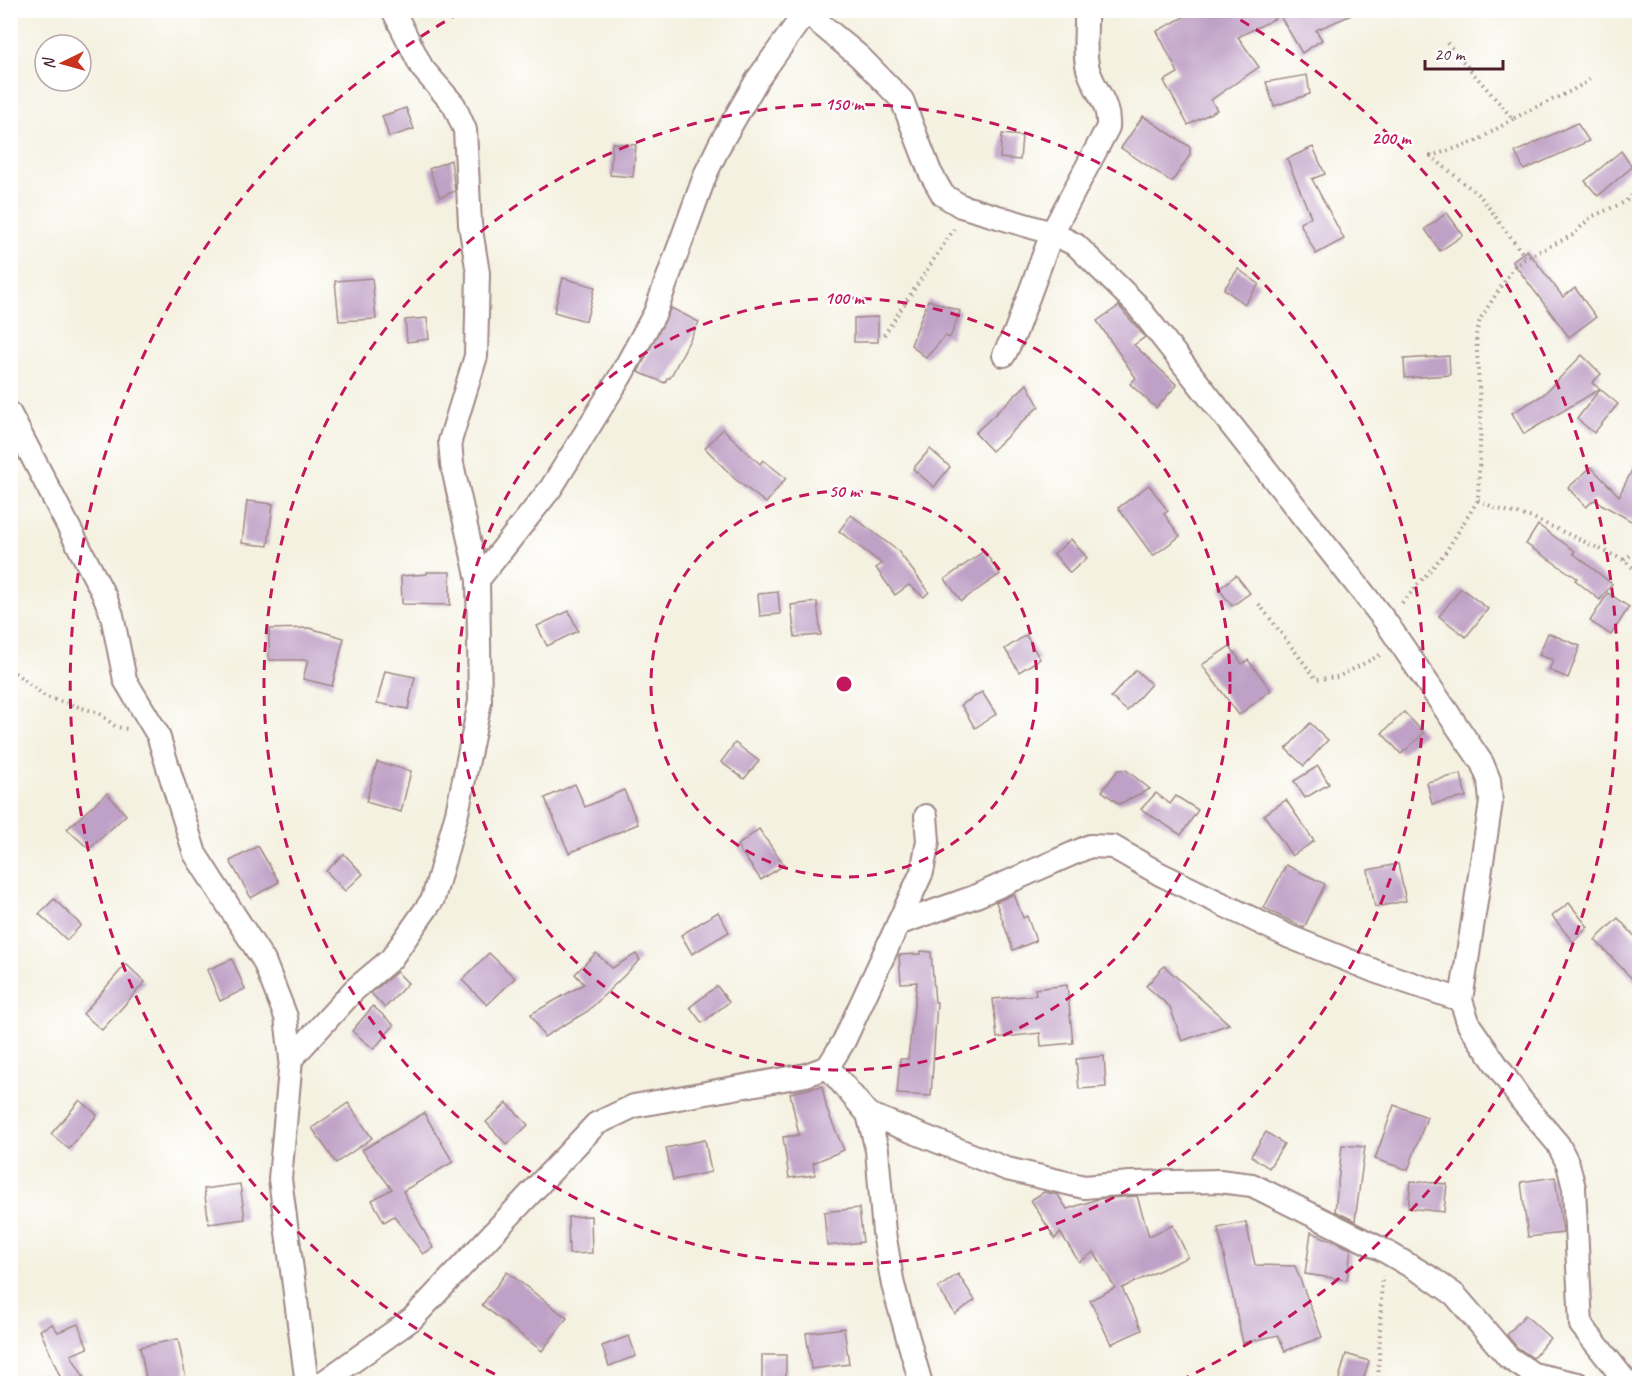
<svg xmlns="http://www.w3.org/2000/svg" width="1650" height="1394" viewBox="0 0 1650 1394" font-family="Caveat,sans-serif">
<rect width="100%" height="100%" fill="#fff"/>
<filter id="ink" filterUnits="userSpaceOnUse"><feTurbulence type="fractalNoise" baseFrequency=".0167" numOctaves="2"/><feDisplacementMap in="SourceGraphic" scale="12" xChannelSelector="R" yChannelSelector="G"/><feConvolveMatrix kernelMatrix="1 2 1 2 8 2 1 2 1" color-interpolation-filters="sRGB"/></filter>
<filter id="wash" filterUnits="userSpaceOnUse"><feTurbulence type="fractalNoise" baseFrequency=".008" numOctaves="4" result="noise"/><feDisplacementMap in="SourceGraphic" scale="24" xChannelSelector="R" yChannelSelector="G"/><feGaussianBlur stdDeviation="1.35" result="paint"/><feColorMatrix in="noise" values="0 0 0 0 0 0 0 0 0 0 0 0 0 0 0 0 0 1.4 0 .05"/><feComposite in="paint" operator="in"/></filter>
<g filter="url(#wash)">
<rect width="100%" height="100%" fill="#f4f1e0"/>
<g id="blocks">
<g fill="#bfa0c6">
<path d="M1197 10H1361V11L1316 30 1322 40 1302 53 1280 16 1238 37 1259 67 1211 100 1217 110 1188 125 1164 81 1178 73 1157 31Z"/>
<path d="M1307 75 1310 94 1274 106 1266 82Z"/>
<path d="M406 108 414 129 389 137 382 116Z"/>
<path d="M1143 116 1190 147V155L1172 182 1121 148Z"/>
<path d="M1577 123 1589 141 1524 170 1515 152Z"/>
<path d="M1002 134 1022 136 1020 160 1000 158Z"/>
<path d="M612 143 636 145 633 177 610 175Z"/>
<path d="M1313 147 1325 174 1312 179 1344 239 1316 254 1300 223 1311 217 1287 159Z"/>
<path d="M1621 151 1632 167 1598 196 1585 181Z"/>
<path d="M451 160 455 191 440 197 429 169Z"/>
<path d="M1447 213 1463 235 1440 251 1425 229Z"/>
<path d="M1527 250 1563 297 1575 288 1596 317 1569 337 1512 261Z"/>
<path d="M1238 269 1259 284 1245 304 1224 289Z"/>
<path d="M372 278 376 319 339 321 335 281Z"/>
<path d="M563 278 595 287 586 321 554 312Z"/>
<path d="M928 300 960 311 950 338 945 336 926 358 911 345Z"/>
<path d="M1119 306 1145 337 1134 345 1177 385 1156 408 1130 384 1136 378 1097 321Z"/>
<path d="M671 308 699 322 670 378H667L665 383 638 372Z"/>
<path d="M878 317V342H854V318Z"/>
<path d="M427 318 429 339 407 342 405 320Z"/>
<path d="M1582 355 1601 374 1592 383 1600 389 1524 434 1512 413 1543 395Z"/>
<path d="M1449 356 1450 375 1405 378 1404 359Z"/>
<path d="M1027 384 1039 406 992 451 975 433Z"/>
<path d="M1600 389 1618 404 1594 433 1577 419Z"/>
<path d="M723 429 760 464 763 460 786 478 766 503 735 479 705 448Z"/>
<path d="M930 449 950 467 934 487 913 469Z"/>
<path d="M1640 454V526L1594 500 1586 507 1568 488 1591 467 1619 496Z"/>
<path d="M1149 485 1168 511 1164 514 1180 536 1153 556 1118 508Z"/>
<path d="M247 501 273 504 268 546 242 543Z"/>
<path d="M851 515 898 551 929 592 924 597 909 585 895 595 876 568 882 564 839 531Z"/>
<path d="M1538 525 1575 551 1573 553 1612 584 1600 600 1575 580 1577 578 1526 544Z"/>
<path d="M1071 539 1087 558 1070 573 1054 554Z"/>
<path d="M984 551 1000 574 961 601 945 579Z"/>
<path d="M427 572H450V605L402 604 401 576 427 574Z"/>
<path d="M1236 575 1250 593 1232 606 1219 589Z"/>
<path d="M1461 588 1488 609 1466 637 1439 616Z"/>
<path d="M778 592 780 614 760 616 758 594Z"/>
<path d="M1608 593 1629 607 1611 635 1590 621Z"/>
<path d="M817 602 821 635 795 637 791 605Z"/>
<path d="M569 611 578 631 547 646 537 626Z"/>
<path d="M309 628 344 638 332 686 303 679 308 660H269V629Z"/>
<path d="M1548 633 1580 646 1568 678 1549 670 1553 660 1539 655Z"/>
<path d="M1026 635 1040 659 1019 672 1005 649Z"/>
<path d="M1230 646 1242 664 1248 660 1271 690 1239 715 1202 665Z"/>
<path d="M1136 670 1151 684 1127 711 1111 697Z"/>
<path d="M385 671 415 677 408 709 377 703Z"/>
<path d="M982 692 996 714 975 728 961 705Z"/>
<path d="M1404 712 1424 733 1401 754 1382 733Z"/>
<path d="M1310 723 1328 740 1304 766 1286 749Z"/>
<path d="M735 743 759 761 744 779 721 762Z"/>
<path d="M377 762 411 771 401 812 366 802Z"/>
<path d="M1318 766 1329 784 1305 798 1294 781Z"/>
<path d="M1118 770H1126L1150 789 1119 804 1102 791Z"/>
<path d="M1461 774 1466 797 1432 804 1427 782Z"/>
<path d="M575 784 585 807 624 790 638 824 569 853 545 798Z"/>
<path d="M107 793 126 815 89 849 67 829Z"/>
<path d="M1156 793 1170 804 1176 796 1198 810 1181 835 1141 809Z"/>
<path d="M1286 800 1314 841 1292 856 1264 815Z"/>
<path d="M759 829 784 865 761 880 737 846Z"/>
<path d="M258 846 279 882 251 898 230 861Z"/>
<path d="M344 854 363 874 345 891 326 871Z"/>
<path d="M1398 864 1406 901 1375 907 1368 870Z"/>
<path d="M1286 865 1325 884 1304 928 1264 908Z"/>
<path d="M1014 894 1023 918 1027 916 1036 941 1013 950 996 902Z"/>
<path d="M54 899 81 925 67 940 39 914Z"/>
<path d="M1569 903 1588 927 1573 942 1552 916Z"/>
<path d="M718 912 729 932 692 954 681 935Z"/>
<path d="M1618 918 1640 942V987L1595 940Z"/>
<path d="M921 951 931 952 935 1002H937L931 1096 897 1094 900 1059H908L917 982 901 983 899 955 921 954Z"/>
<path d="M489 953 515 978 487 1005 462 980Z"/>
<path d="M596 953 612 968 636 954 640 960 588 1011 544 1037 531 1014 584 984 575 974Z"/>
<path d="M232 959 245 989 220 1001 207 970Z"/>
<path d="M126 964 145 982 102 1030 83 1014Z"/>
<path d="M1164 966 1229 1024 1182 1041 1170 1007 1146 986Z"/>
<path d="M397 972 408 983 385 1008 371 993Z"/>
<path d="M1067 985 1073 1043 1041 1046 1040 1033 997 1038 993 999 1036 995 1035 989Z"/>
<path d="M717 986 729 1002 702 1023 690 1007Z"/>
<path d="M373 1006 394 1025 374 1049 352 1031Z"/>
<path d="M1104 1056 1106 1087 1079 1089 1076 1059Z"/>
<path d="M822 1086 827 1110 844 1150 813 1163 815 1175 789 1178 783 1137 799 1135 790 1093Z"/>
<path d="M80 1100 97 1115 69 1149 51 1134Z"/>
<path d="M348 1103 372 1138 336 1163 312 1128Z"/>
<path d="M507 1103 528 1125 507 1145 486 1122Z"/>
<path d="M1394 1105 1427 1117 1408 1170 1375 1159Z"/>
<path d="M424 1113 453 1162 403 1191 433 1248 423 1254 394 1216 384 1222 372 1200 392 1189 362 1150Z"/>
<path d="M1266 1132 1284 1144 1269 1168 1251 1156Z"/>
<path d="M705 1140 711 1172 673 1180 666 1148Z"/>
<path d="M1342 1145 1365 1147 1355 1221 1335 1211Z"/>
<path d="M1555 1177 1563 1233 1528 1237 1521 1182Z"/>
<path d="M1411 1181 1447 1184 1444 1212 1408 1208Z"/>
<path d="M240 1184 245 1219 209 1224 204 1189Z"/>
<path d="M1044 1192 1058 1195 1067 1209 1098 1199 1137 1196 1149 1236 1173 1225 1188 1257 1122 1288 1142 1330 1111 1344 1090 1300 1115 1288 1094 1252 1079 1262 1060 1232 1055 1239 1031 1200Z"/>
<path d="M859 1208 863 1242 827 1246 824 1212Z"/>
<path d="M591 1216 592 1253 569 1254 568 1217Z"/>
<path d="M1246 1222 1255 1265 1295 1266 1322 1337 1285 1351 1278 1335 1243 1343 1218 1228Z"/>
<path d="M1311 1232 1351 1249 1347 1280 1305 1274Z"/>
<path d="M507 1272 567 1318 542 1351 482 1305Z"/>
<path d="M958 1274 975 1300 955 1314 938 1288Z"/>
<path d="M1525 1315 1550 1338 1533 1358 1517 1347 1507 1335Z"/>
<path d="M52 1324 58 1332 78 1324 88 1348 71 1355 87 1383H63L40 1330Z"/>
<path d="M844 1328 849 1364 811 1369 806 1333Z"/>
<path d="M629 1336 636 1356 609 1366 602 1346Z"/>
<path d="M178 1339 187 1383H147L140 1347Z"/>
<path d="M1346 1354 1369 1361 1362 1383H1338Z"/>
<rect x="762" y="1355" width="24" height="28"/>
</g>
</g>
</g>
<g filter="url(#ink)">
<use href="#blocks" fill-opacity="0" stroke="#9f8886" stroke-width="1.5"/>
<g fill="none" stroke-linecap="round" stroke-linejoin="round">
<g stroke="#9f8886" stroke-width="26">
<g id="minor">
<path d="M806 12 860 57 902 100 930 172 943 195 961 206 1052 233 1076 245 1136 304 1386 622 1482 763 1489 780 1491 802 1461 1000 1469 1025 1521 1100 1558 1144 1568 1164 1574 1188 1581 1325 1628 1384"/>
<path d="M1004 355 1015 333 1052 233 1108 127C1110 103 1094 90 1088 69 1083 51 1087 29 1086 10"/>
<path d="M10 414 105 597 112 615 125 680 158 735 195 854 264 961 286 1017 291 1059 280 1179 307 1384"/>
<path d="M478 580 551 488 620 377 655 313 706 173 720 144 757 80 807 10"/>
<path d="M898 924 974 897 1090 846 1113 847 1160 874 1290 937 1377 972 1461 1000"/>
<path d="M291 1059 354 990 391 959 433 899 457 813 480 702 478 580 452 464 450 441 476 356 478 273 470 224 465 130 454 105 422 68 393 10"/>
<path d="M828 1067 868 1114 877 1150 884 1233 893 1285 921 1384"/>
<path d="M868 1114 1007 1169 1084 1187 1130 1183 1219 1181 1252 1185 1383 1250 1431 1278 1455 1295 1508 1357 1533 1374 1578 1384"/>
<path d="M321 1384 412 1319 596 1124 634 1106 806 1075 828 1067 844 1041 922 872 928 841 926 816"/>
</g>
</g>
<g stroke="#9f8886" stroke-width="4" stroke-dasharray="1.5 4.5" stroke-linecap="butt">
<path d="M1447 43 1513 119C1539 104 1567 96 1592 78"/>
<path d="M1513 119 1475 142 1431 156 1481 197 1526 258"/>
<path d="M884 335 954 229"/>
<path d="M1478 500 1495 508 1533 518 1624 560 1640 574"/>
<path d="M1624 560 1640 548"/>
<path d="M1402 603 1445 553 1478 500 1481 420 1476 335 1480 319 1514 267 1526 258 1573 235 1591 217 1625 202 1640 188"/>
<path d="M1259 604 1316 679 1338 677 1382 654"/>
<path d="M10 669 46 697 99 713 116 727 128 729"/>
<path d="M1378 1384 1382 1276"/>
</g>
<use href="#minor" stroke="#fff" stroke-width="22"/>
</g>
</g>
<g fill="none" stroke="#c2185b" stroke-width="3" stroke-dasharray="10 8">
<circle cx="844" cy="684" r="193"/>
<circle cx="844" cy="684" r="386"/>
<circle cx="844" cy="684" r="580"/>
<path d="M511 1382A773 773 0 0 1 463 11M1225 11A773 773 0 0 1 1177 1382"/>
</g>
<circle cx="844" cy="684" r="9" fill="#c2185b" stroke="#fff" stroke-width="3"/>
<g font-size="18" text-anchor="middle" font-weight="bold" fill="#c2185b" stroke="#fff" stroke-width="4.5" stroke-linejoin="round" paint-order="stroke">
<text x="844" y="110">150 m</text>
<text x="1391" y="144">200 m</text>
<text x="844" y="304">100 m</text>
<text x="844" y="497">50 m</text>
</g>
<rect width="1650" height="1394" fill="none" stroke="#fff" stroke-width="36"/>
<g transform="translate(63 63) rotate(265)"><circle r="28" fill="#ffffff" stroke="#b7a5aa" stroke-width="1.5"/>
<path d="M0-4.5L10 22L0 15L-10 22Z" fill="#c8321e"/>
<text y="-9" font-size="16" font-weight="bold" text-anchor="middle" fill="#4a1f2b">N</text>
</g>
<path d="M1425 60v9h78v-9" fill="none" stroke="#4a1f2b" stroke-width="3"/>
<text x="1434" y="60" font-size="18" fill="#4a1f2b" stroke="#ffffff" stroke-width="4.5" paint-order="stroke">20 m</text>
</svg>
